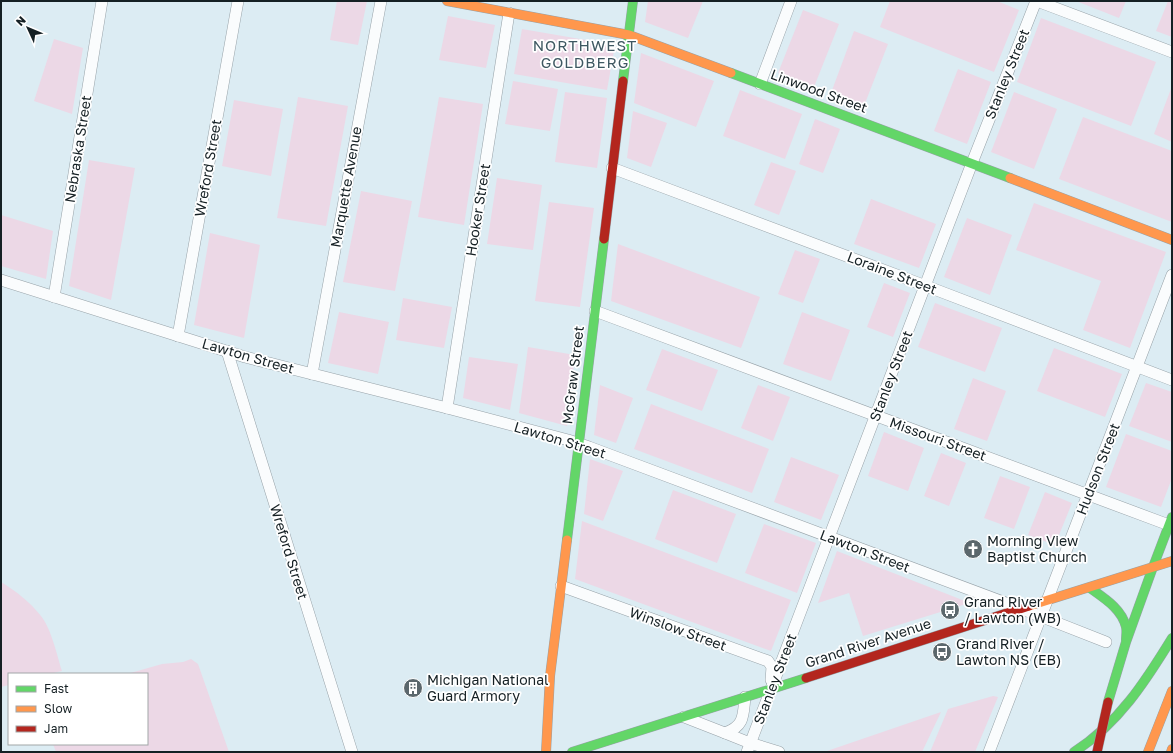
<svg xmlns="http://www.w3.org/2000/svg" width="1173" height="753" viewBox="0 0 1173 753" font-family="'Golos Text',sans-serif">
<rect width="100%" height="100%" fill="#dcecf3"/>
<g fill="#ecd8e6">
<path d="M337 1H367L358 45 330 40Z"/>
<path d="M648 1H703L688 38 645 22Z"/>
<path d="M890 1H997L1019 10 994 72 880 27Z"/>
<path d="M1076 1H1126L1119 18Z"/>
<path d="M1168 1H1172V37L1156 31Z"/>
<path d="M803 10 839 24 814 87 778 73Z"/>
<path d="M448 16 495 25 486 68 439 60Z"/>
<path d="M1041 18 1156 62 1131 126 1017 82Z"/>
<path d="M522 29 615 45 607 90 514 74Z"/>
<path d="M854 31 888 44 864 106 831 93Z"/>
<path d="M54 39 83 48 72 114 34 101Z"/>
<path d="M641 53 714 81 696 127 634 103Z"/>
<path d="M958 69 991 82 967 144 934 131Z"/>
<path d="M513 81 558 89 550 131 505 124Z"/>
<path d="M1172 86V142L1154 134Z"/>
<path d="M740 90 802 114 785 159 723 136Z"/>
<path d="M565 92 607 98 597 168 555 162Z"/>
<path d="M1014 92 1057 109 1034 169 991 152Z"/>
<path d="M298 97 348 106 326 226 277 218Z"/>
<path d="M439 97 483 104 464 225 418 217Z"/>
<path d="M234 100 283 109 271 176 222 166Z"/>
<path d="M633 111 667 123 651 167 627 158Z"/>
<path d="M1083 117 1172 151V222L1059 179Z"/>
<path d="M815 119 840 129 823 173 799 164Z"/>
<path d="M89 160 135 168 111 300 69 286Z"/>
<path d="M771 162 796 171 779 215 754 205Z"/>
<path d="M497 178 542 185 533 250 487 244Z"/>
<path d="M361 191 412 201 395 291 343 282Z"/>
<path d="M871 199 936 224 919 268 854 244Z"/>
<path d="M549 202 594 208 580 307 535 301Z"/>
<path d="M1034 203 1166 252 1130 348 1083 330 1101 281 1016 250Z"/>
<path d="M1 215 53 231 46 279 1 266Z"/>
<path d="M967 218 1012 235 990 295 944 277Z"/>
<path d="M210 233 260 245 244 338 194 325Z"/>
<path d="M618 244 760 297 741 348 611 301Z"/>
<path d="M795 250 820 259 803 303 778 294Z"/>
<path d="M884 283 910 293 893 337 867 327Z"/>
<path d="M403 298 452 307 444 348 396 340Z"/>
<path d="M935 303 1002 328 985 372 918 347Z"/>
<path d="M339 312 389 322 378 374 328 363Z"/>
<path d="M802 312 850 330 831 381 783 364Z"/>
<path d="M528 347 575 355 567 426 519 413Z"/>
<path d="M1054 348 1122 374 1105 417 1037 391Z"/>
<path d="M662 349 718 370 702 411 646 390Z"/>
<path d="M469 357 518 364 510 410 463 398Z"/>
<path d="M973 378 1006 391 987 441 954 429Z"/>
<path d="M1146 383 1172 392V442L1129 426Z"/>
<path d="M600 385 633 398 616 443 594 435Z"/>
<path d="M758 385 790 397 773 441 741 428Z"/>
<path d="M651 404 769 449 752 493 634 449Z"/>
<path d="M884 432 924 448 908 491 868 476Z"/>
<path d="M1126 434 1172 451V478L1161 507 1106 487Z"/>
<path d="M941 453 966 463 949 506 924 496Z"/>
<path d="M791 457 839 475 821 520 774 502Z"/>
<path d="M590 459 623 471 603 521 584 514Z"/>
<path d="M1000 476 1030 487 1014 529 984 518Z"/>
<path d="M673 490 736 514 717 563 655 539Z"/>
<path d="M1045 492 1072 503 1055 545 1028 535Z"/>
<path d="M582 521 791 600 771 651 575 579Z"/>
<path d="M764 524 816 543 797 593 745 573Z"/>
<path d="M837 551 965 601 966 603 963 605 863 636 849 593 818 603Z"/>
<path d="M1 582C16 591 30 602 41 616 51 628 57 655 62 671L49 674H9V685L1 687Z"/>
<path d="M191 659 198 664 229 752H56L53 744H147V674H127L162 664 183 662Z"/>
<path d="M993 696 998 697 975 752H930L948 709Z"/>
<path d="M941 712 922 752H824Z"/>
</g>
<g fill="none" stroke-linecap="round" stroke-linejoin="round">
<g stroke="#97a2a8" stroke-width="12">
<g id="street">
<path d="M1037 1 1172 52"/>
<path d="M760 84 791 1"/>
<path d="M612 168 926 286 1172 380"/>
<path d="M1 280 245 357 447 408 568 440 589 447 1022 609 1106 642"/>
<path d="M54 297 102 1"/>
<path d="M595 311 1169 525"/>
<path d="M178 336 238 1"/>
<path d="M227 351 352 752"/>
<path d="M312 374 381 1"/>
<path d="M447 408 509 13"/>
<path d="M561 586 768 661 772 667 771 680"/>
<path d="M684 717 725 733C745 726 743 715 745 697"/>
<path d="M725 733 750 743 779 752"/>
<path d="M747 752 972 163 1036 1"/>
<path d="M989 752 1172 275"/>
</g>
</g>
<g stroke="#97a2a8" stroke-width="10">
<g id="fast">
<path d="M731 73 1010 178"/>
<path d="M623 81 633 1"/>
<path d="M567 540 604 239"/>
<path d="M1153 567 1172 517"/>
<path d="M1090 588C1104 598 1122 609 1126 627 1127 631 1126 636 1126 640"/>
<path d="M1108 702 1126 642 1153 567"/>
<path d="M572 752 806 678"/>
<path d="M1074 752C1118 724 1145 682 1172 638"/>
</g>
</g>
<g stroke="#97a2a8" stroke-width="10">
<g id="slow">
<path d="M447 1 629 35 731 73"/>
<path d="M1010 178 1172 240"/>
<path d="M1029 606 1172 561"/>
<path d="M546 752 550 676 567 540"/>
<path d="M1148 752 1172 691"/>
<path d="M1171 752 1172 749"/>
</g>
</g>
<g stroke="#97a2a8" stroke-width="10">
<g id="jam">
<path d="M604 239 623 81"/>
<path d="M806 678 1029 606"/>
</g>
</g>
<use href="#street" stroke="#fafcfd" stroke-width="11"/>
<use href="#fast" stroke="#63d668" stroke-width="9"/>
<use href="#slow" stroke="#ff974d" stroke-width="9"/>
<use href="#jam" stroke="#b3261e" stroke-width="9"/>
<g stroke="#97a2a8" stroke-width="10" stroke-linecap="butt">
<path id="jam-bridge" d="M1097 752 1108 702"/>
</g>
<use href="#jam-bridge" stroke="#b3261e" stroke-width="9"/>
</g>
<defs>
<g id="church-disc" transform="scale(1)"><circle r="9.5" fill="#5b676c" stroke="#fff"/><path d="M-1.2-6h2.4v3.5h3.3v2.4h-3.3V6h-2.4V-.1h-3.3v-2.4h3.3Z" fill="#fff"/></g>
<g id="bus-disc" transform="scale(1)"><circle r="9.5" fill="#5b676c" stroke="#fff"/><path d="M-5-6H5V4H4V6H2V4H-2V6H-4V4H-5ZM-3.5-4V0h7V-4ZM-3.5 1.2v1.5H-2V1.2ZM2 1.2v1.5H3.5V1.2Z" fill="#fff"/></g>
<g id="building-disc" transform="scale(1)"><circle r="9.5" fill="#5b676c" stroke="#fff"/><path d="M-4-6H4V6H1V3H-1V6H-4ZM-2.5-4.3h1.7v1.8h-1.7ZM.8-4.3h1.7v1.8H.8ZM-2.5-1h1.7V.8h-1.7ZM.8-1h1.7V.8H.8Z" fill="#fff"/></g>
</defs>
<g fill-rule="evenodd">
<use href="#church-disc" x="973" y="549"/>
<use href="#bus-disc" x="950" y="610"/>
<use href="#bus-disc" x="942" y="652"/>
<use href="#building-disc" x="413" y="688"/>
</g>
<g text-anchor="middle" stroke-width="3.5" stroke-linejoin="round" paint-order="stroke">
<g font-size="14" fill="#152024" stroke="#fff">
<text transform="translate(1007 74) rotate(-68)" y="5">Stanley Street</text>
<text transform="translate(819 91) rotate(20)" y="5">Linwood Street</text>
<text transform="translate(78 149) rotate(-81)" y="5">Nebraska Street</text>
<text transform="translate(208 168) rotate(-80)" y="5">Wreford Street</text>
<text transform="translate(346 187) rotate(-80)" y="5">Marquette Avenue</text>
<text transform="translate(478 210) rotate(-81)" y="5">Hooker Street</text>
<text transform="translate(892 273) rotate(21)" y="5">Loraine Street</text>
<text transform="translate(248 356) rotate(16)" y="5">Lawton Street</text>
<text transform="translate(573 375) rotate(-83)" y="5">McGraw Street</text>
<text transform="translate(891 376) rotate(-69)" y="5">Stanley Street</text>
<text transform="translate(938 439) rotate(20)" y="5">Missouri Street</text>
<text transform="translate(560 440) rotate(17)" y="5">Lawton Street</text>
<text transform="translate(1098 469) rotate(-69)" y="5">Hudson Street</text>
<text transform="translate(865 551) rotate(21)" y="5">Lawton Street</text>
<text transform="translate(289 552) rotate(73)" y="5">Wreford Street</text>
<text transform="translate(678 629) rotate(20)" y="5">Winslow Street</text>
<text transform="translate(868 643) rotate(-18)" y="5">Grand River Avenue</text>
<text transform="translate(775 679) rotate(-69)" y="5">Stanley Street</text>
</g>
<g font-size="14" fill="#152024" stroke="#fff" text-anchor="start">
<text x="987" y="546">Morning View<tspan x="987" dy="16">Baptist Church</tspan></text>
<text x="964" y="607">Grand River<tspan x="964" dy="16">/ Lawton (WB)</tspan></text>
<text x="956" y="649">Grand River /<tspan x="956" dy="16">Lawton NS (EB)</tspan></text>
<text x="427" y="685">Michigan National<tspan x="427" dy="16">Guard Armory</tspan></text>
</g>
<g font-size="15" letter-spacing="1" fill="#3f5862" stroke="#fff">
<text x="585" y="51">NORTHWEST<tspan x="585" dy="17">GOLDBERG</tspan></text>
</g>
</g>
<rect width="1173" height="753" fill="none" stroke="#152024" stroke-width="4"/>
<rect x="8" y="673" width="140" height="72" fill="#ffffff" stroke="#a1a6a7"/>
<rect x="16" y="686" width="20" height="6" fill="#63d668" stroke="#a1a6a7"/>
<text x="44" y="693" font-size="12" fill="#152024">Fast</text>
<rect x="16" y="706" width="20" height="6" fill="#ff974d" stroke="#a1a6a7"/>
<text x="44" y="713" font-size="12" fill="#152024">Slow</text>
<rect x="16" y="726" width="20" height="6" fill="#b3261e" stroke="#a1a6a7"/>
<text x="44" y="733" font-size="12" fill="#152024">Jam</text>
<g transform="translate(28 28) rotate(314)" stroke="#ffffff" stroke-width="3" paint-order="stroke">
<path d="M0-3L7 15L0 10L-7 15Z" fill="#152024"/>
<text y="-6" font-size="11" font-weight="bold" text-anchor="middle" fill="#152024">N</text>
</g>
</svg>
